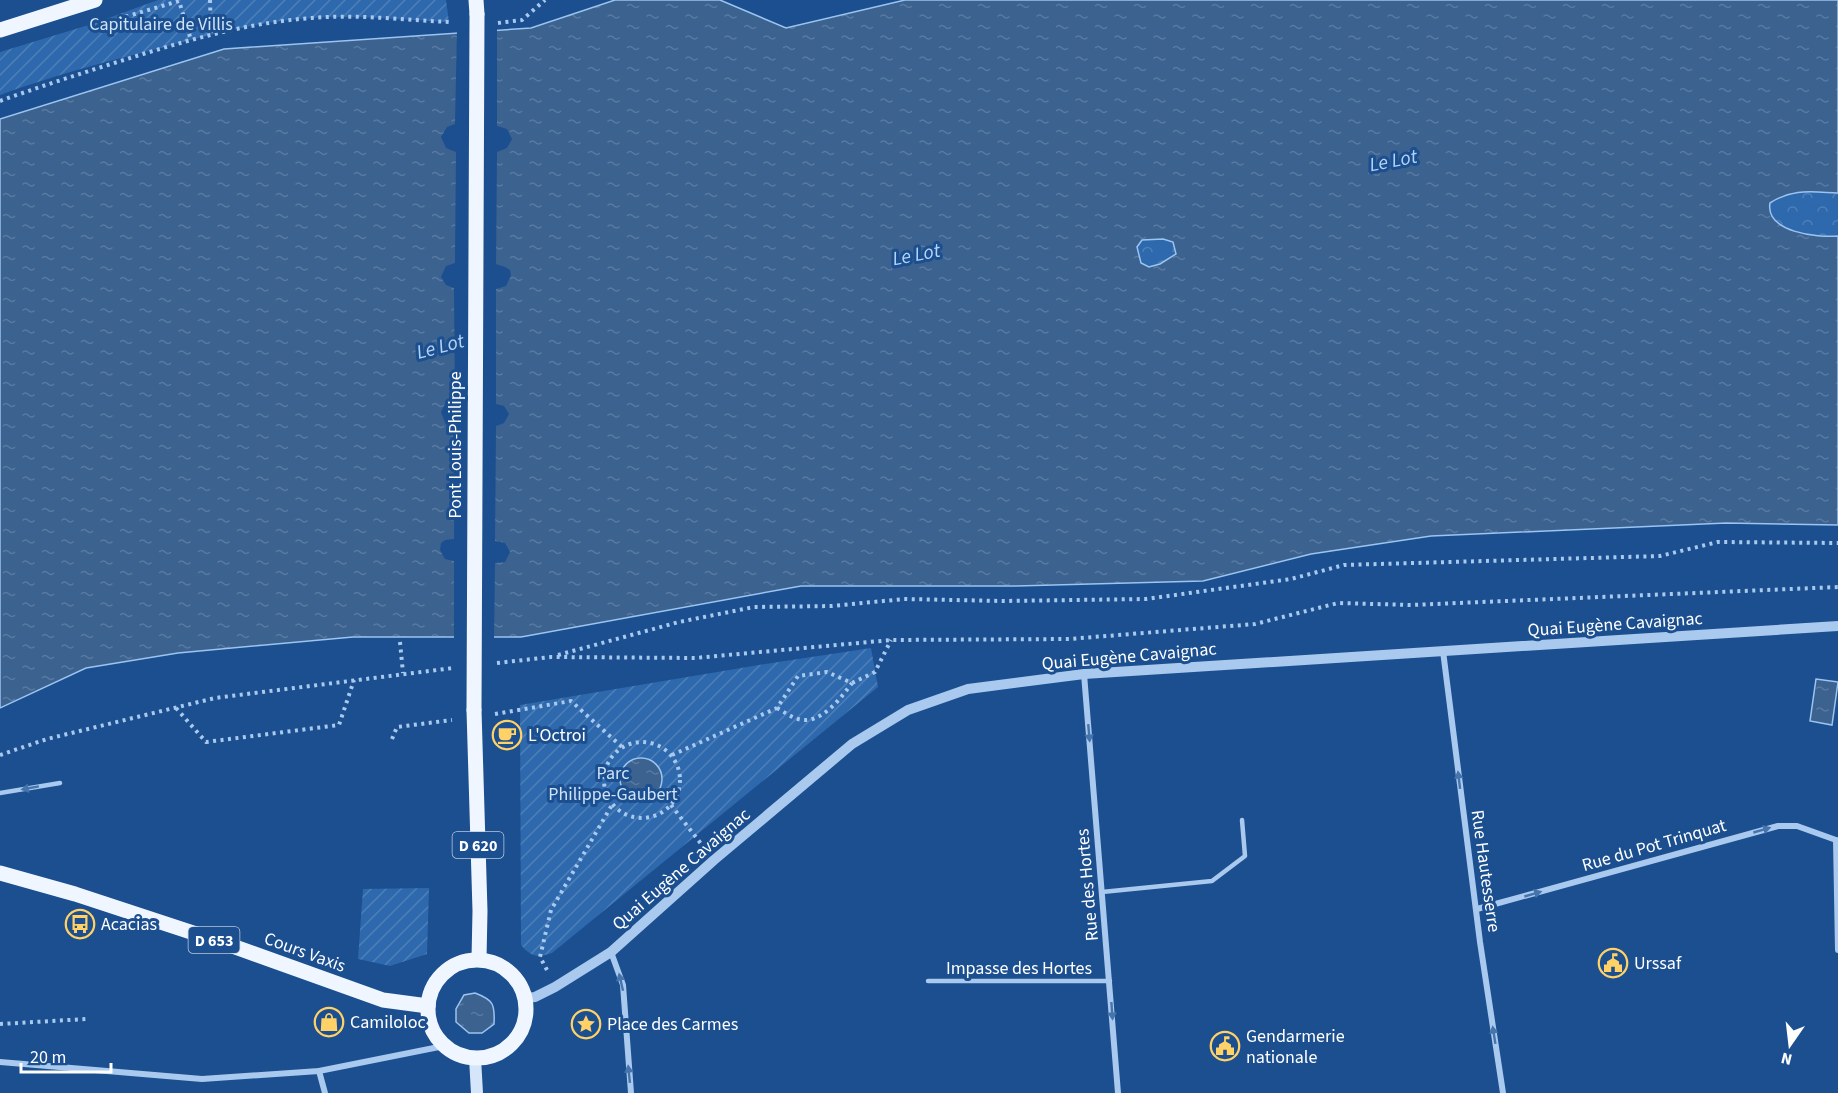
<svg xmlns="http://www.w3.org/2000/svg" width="1838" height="1093" viewBox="0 0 1838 1093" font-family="'Source Sans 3',sans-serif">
<defs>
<pattern id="forest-crowns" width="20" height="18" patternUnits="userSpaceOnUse" patternTransform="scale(1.5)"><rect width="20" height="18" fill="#2e69ad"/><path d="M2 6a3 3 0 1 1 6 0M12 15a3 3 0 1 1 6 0" fill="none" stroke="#4d80b9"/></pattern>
<pattern id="garden-furrows" width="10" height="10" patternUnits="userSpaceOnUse" patternTransform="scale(1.5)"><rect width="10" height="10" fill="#2e69ad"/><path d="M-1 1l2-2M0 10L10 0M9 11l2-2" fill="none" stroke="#4d80b9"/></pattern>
<pattern id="water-ripples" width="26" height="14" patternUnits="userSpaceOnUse" patternTransform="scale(1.5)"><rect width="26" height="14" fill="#3c6290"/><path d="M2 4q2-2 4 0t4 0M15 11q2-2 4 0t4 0" fill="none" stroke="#597aa1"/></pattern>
</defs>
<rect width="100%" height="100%" fill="#1b4f8f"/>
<g fill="url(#forest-crowns)">
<path d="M1806 191 1838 193V236C1817 238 1765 232 1770 203L1783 195Z"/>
<path d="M1163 239 1173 242 1176 254 1160 264 1149 267 1141 263 1137 247 1142 240Z"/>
</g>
<g fill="url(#garden-furrows)">
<path d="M158 0H446L449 22C404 20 358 15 313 18 259 21 208 35 157 49 104 62 52 76 0 95V52L92 24Z"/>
<path d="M871 648 878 687 552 953C538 958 531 957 521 945L520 705 759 665Z"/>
<path d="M429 888 427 954 390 966 358 959 363 889Z"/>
</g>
<g fill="url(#water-ripples)" stroke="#9cc4f0" stroke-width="1.5" fill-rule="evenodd">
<path d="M615 0H720L786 28 905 0H1838V193C1812 192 1793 188 1770 203 1765 232 1817 238 1838 236V525L1726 523 1431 536 1311 554 1203 581 1016 586H801L521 637H353L178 653 86 668 0 708V119L224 49 531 28ZM1163 239 1173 242 1176 254 1160 264 1149 267 1141 263 1137 247 1142 240Z"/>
<path d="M1816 679 1838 682 1832 725 1810 721Z"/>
<circle cx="641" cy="779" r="21"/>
<path d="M475 993C494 1000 495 1005 494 1024L482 1033H469L456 1022V1009L464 995Z"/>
</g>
<path fill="#1b4f8f" d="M497 27V126L507 129 512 139 507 148 497 152 496 264 505 267 510 270 511 275 506 286 496 289V404L504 406 509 414 504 423 496 426 495 541 505 543 510 552 505 562 495 563 494 640H454V561L445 559 440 550 441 543 445 540 454 539 455 424 445 422 441 412 446 402 455 400 454 288 446 285 441 277 446 266 455 263 456 152 446 148 441 137 447 127 455 124 457 30Z"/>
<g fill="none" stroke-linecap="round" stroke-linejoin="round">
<g stroke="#a9c9ee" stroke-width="4" stroke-dasharray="3 4.5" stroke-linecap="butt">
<path d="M210 0 211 33"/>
<path d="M104 23 179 1 191 40"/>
<path d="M498 23 522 20 545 0"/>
<path d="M0 101C47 84 95 69 143 54 199 37 254 22 312 18 357 14 404 20 449 22"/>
<path d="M400 642 403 673"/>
<path d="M558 655 679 622 754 607 832 606 904 599 1003 601 1146 599 1291 579 1344 565 1660 556 1718 542 1838 543"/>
<path d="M497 663 551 657 695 658 891 640 1069 639 1255 624 1338 603 1411 605 1838 587"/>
<path d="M176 708 206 742 339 725 354 680"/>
<path d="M777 708C784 712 791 717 798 719 820 726 841 698 852 683"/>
<path d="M495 714 571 701 622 747"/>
<path d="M392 739 397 727 452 720"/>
<circle cx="642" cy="780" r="38"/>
<path d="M0 755 47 739 215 698 453 668"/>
<path d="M672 755 777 708 798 676 827 672 852 683 875 672 891 640"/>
<path d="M671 805 702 845"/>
<path d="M547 970 540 957 551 910 612 805"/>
<path d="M0 1024 86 1019"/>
</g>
<g stroke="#a9c9ee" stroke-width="4.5">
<path d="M0 793 60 783"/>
<path d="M1102 892 1212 881 1245 856 1242 820"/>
<path d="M928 981H1110"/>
</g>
<g stroke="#a9c9ee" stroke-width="6">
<path d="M1443 651 1480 942 1503 1093"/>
<path d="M1084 674 1118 1093"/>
<path d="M1836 840 1838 950"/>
<path d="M1477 909 1778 826H1797L1836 840"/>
<path d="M611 952 623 985 631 1093"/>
<path d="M0 1062 202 1079 319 1071 444 1046"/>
<path d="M319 1071 325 1093"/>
</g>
<path stroke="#a9c9ee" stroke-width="10" d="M526 998 535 997 555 987 611 952 714 860 852 744 908 710 968 689 1084 674 1838 626"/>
<path stroke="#d6e6fa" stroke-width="12" d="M475 1058 477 1093"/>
<g stroke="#f0f6ff" stroke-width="15">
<path d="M476 0 477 14"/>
<path d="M0 30 95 0"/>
<path d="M474 710 480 911 479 959"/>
<path d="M0 873 75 894 224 943 383 1000 428 1006"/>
<circle cx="477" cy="1009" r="49"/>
</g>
<path stroke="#f0f6ff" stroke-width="15" d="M474 710 477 14"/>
</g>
<defs><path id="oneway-solid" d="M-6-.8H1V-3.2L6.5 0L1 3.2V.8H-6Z" transform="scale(1.5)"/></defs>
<g fill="#4674ac">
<use href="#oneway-solid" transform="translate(1089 733) rotate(85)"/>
<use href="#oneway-solid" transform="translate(1459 780) rotate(-97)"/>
<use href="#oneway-solid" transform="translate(30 788) rotate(170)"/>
<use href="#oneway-solid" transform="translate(1762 830) rotate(-16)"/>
<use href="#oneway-solid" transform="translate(1533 894) rotate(-16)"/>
<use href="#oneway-solid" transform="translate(621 982) rotate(-103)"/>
<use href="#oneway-solid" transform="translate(1112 1011) rotate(86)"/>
<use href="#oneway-solid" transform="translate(1494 1035) rotate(-99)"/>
<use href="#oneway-solid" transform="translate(629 1074) rotate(-96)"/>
</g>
<defs>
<g id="cafe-ring" transform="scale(1.5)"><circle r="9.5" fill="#1b4f8f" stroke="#ffd166" stroke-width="1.5"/><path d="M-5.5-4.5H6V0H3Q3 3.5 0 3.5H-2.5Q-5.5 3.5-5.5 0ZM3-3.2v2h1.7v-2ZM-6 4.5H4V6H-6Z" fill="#ffd166"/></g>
<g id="bus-ring" transform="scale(1.5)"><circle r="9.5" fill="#1b4f8f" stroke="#ffd166" stroke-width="1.5"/><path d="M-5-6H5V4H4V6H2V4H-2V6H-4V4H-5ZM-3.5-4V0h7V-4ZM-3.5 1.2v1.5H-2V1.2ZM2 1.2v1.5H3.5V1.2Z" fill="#ffd166"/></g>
<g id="civic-ring" transform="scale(1.5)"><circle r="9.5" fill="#1b4f8f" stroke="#ffd166" stroke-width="1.5"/><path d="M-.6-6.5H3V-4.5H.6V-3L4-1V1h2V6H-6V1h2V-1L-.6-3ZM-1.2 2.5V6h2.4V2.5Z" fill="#ffd166"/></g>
<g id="shop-ring" transform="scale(1.5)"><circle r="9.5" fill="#1b4f8f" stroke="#ffd166" stroke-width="1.5"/><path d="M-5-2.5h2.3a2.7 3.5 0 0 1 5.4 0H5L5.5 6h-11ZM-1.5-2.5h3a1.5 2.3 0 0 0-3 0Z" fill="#ffd166"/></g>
<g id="sight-ring" transform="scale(1.5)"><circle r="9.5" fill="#1b4f8f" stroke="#ffd166" stroke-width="1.5"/><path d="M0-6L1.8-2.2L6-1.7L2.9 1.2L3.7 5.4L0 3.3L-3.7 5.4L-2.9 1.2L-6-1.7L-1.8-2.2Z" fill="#ffd166"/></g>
</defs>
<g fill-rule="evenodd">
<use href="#cafe-ring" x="507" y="735"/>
<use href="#bus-ring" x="80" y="924"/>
<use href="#civic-ring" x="1613" y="963"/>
<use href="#shop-ring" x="329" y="1022"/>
<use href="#sight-ring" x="586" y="1024"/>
<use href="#civic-ring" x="1225" y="1046"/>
</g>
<g text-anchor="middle" stroke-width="6" stroke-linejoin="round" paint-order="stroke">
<g fill="#1b4f8f" stroke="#bbcadd" stroke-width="1.5">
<rect x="452.5" y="832" width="51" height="26" rx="4.5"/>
<rect x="188.5" y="927" width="51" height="26" rx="4.5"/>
</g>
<g font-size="16" font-weight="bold" fill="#fff">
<text x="478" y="851">D 620</text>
<text x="214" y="946">D 653</text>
</g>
<g font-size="18" fill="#cfe3fa" stroke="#1b4f8f">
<text x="161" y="30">Capitulaire de Villis</text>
<text x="613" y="779">Parc<tspan x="613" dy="21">Philippe-Gaubert</tspan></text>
</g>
<g font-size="18" fill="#fff" stroke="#1b4f8f">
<text transform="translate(455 445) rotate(-90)" y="6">Pont Louis-Philippe</text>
<text transform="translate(1615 624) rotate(-4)" y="6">Quai Eugène Cavaignac</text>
<text transform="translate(1129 656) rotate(-5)" y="6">Quai Eugène Cavaignac</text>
<text transform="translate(1654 845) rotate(-16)" y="6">Rue du Pot Trinquat</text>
<text transform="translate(681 869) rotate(-41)" y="6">Quai Eugène Cavaignac</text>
<text transform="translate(1486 871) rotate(82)" y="6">Rue Hautesserre</text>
<text transform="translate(1087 885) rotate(-95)" y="6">Rue des Hortes</text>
<text transform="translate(305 952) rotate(20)" y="6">Cours Vaxis</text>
<text x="1019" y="974">Impasse des Hortes</text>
</g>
<g font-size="18" fill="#fff" stroke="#1b4f8f" text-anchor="start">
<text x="528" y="741">L'Octroi</text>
<text x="101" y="930">Acacias</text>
<text x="1634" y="969">Urssaf</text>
<text x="350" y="1028">Camiloloc</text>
<text x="607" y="1030">Place des Carmes</text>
<text x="1246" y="1042">Gendarmerie<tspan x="1246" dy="21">nationale</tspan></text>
</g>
<g font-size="20" font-style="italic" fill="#b5d3f5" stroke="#1b4f8f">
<text transform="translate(1393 160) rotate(-11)" y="7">Le Lot</text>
<text transform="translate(916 254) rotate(-11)" y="7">Le Lot</text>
<text transform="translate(440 346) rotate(-15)" y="7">Le Lot</text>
</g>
</g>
<g transform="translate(1790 1045) rotate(194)" stroke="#1b4f8f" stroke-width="4.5" paint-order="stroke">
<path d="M0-4.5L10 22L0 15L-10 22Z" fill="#ffffff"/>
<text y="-9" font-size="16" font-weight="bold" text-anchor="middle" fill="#ffffff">N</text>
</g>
<path d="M21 1063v9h90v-9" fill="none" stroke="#ffffff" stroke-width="3"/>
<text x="30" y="1063" font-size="18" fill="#ffffff" stroke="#1b4f8f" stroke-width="4.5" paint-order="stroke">20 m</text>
</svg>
